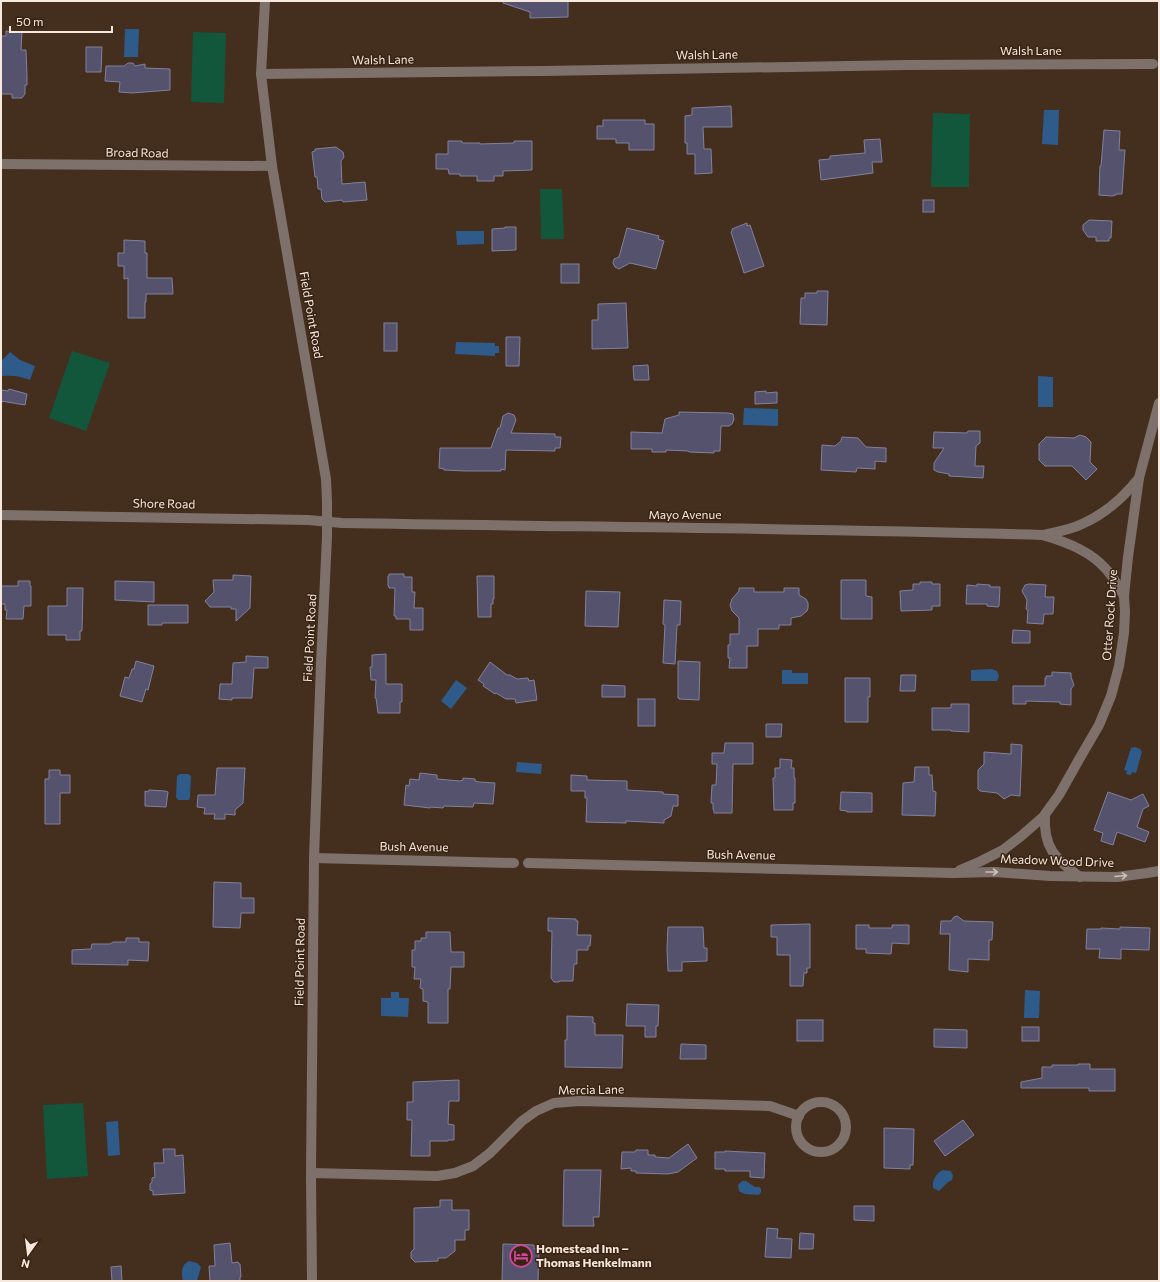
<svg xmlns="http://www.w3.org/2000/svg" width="1160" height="1282" viewBox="0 0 1160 1282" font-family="Commissioner,sans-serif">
<rect width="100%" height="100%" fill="#442e1e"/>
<g fill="#12573c">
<path d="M193 32 226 33 224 103 191 102Z"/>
<path d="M933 113 970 114 969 187H931Z"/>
<path d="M540 189H562L564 239H541Z"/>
<path d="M72 351 110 363 86 431 49 418Z"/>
<path d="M83 1103 88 1176 47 1179 43 1105Z"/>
</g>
<g fill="#2f5b8a">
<path d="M125 29H139L138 57H124Z"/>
<path d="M1044 110H1059L1058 145 1042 144Z"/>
<path d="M456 231H484V244L457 245Z"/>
<path d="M456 342 495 343V346H499V353H495V356L455 354Z"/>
<path d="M10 352 20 360 35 366 30 380C20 376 13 375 2 376L1 370V361Z"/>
<path d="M1038 376 1053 377V407H1038Z"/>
<path d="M744 408 778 409V426L743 425Z"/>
<path d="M992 669 997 671 999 676 997 681H971V670Z"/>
<path d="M782 670H792V673H808V684H782Z"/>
<path d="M456 680 467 688 451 709 441 701Z"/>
<path d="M1135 747 1140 749 1142 752 1136 773 1132 772 1131 775 1126 774 1127 771 1124 770 1131 748Z"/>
<path d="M517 762 542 764 541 774 516 772Z"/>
<path d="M180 774H188L191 776 190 797 189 800H178L176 797 177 776Z"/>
<path d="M1025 990 1040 991 1039 1018H1024Z"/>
<path d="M391 992H399V998H409L408 1017 381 1016V998H391Z"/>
<path d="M118 1121 120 1155 108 1156 106 1122Z"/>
<path d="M943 1170 951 1171 953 1176 952 1180 948 1182 939 1191 933 1188C932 1180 936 1173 943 1170Z"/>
<path d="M742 1181H746L755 1187H759L761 1189V1192L759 1195C752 1194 745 1196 739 1191L738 1185Z"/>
<path d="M189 1261 197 1263 201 1267 197 1281H183C181 1273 181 1265 189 1261Z"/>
</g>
<g fill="#54526c" stroke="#82819d">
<path d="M503 1H568V17L530 18V12L503 3Z"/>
<path d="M6 31 22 32 21 50H26L27 75V85H25V94L22 98H12V94H1V36H6Z"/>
<path d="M86 47H102L101 72H86Z"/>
<path d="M128 63H133L135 66 145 64V68L170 69V90L132 93 119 92 120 82 105 81 106 66H124Z"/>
<path d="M731 106 732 127H703L704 149H711L712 173 695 174V154H687V143H685V116L692 115V108Z"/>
<path d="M603 120H645V124H654V150H629V143H616V139H597V126H603Z"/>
<path d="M1104 130 1120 131 1119 150H1125L1122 194H1116V195L1112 196 1099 195 1100 166H1101Z"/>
<path d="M880 139 882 162H872L873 173 821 180 819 160 830 159V156L865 153 864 140Z"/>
<path d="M448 141H462V143H480V144L514 143V141H532V170L503 171V176H494V181H477V176H460V174H449L448 169H436V154H448Z"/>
<path d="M336 147 343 152 344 157 341 161 342 184 365 182 367 200 343 202 342 200 325 202 322 199 321 189H318L317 177H315L312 152 315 151V149Z"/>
<rect x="923" y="200" width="11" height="12"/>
<path d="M1089 220 1112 221 1111 238H1109V241H1096V237H1088L1083 230V225Z"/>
<path d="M747 223V226L750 225 764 266 744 273 731 232 732 231V229Z"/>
<path d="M505 227H516V250L492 251V229L505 228Z"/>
<path d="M627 228 659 236 658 239 664 241 656 269 630 263 619 269 615 267 613 263 614 259 619 257Z"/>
<path d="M124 240 145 241V253H147V278H172L173 294H146V302H145V318H128V278L124 279V266H118V253H124Z"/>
<rect x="561" y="264" width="18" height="19"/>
<path d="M817 291H828L827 325 800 324 801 298H805V293H817Z"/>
<path d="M626 303 628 348 592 349V320H598V304Z"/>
<rect x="384" y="323" width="13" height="28"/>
<path d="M506 337H520L519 366H506Z"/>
<path d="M648 365 649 380H634L633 366Z"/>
<path d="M9 389 27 394 25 405 1 401V390L8 391Z"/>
<path d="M766 391V393L777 392V403L755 404V392Z"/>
<path d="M679 412 728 413 733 414 734 419 732 424 729 426H721L720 451H714V453L689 452 688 451 666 450V452H652V449H631V432L662 433 665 419 679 415Z"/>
<path d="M508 413 514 415 516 420 511 433 555 434V437H561L560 448H555V451L506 450 505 470 501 469V471H466L444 470V469L439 468 440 448H491L498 428H500L503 416Z"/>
<path d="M968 431H980V443L976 446 975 466H984L983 478 949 476V474L938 472 934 470V463L944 448H933L934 432 967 433Z"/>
<path d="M1080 435 1086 437 1091 442 1090 462 1097 469 1086 480 1072 466H1045L1039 460V444L1046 437 1074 438Z"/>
<path d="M842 437 858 438 866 447 886 448V462L875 461V469L857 468 856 472 821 470 822 445 835 446 841 441Z"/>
<path d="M389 574H404V577H412V592H415L414 608H423V630H410V619H396V616H394L395 588H389V587L388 586V576H389Z"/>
<path d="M233 575 251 576 250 608 236 621V609H231V607H210L205 601 214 592 213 580H233Z"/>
<path d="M477 576H494V599H493V604H491V617H478Z"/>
<path d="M841 580H866V596L872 597V619H841Z"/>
<path d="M18 581H30V586H31V606H24L23 619H6L7 610H5V604H1V586H18Z"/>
<path d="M115 581 154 582V602L115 600Z"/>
<path d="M920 582H932V584H940V606H932V610L901 611 900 591 913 590V584H920Z"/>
<path d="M977 584 990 585V587H1000L999 606 998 607 987 606V604H966L967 585 977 586Z"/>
<path d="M1029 584 1046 585 1045 597H1054L1053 614H1044L1043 624 1027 623 1028 610 1026 609 1027 600 1022 591 1025 585Z"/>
<path d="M67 588H83L82 631H80V640H66V635H48V606H67Z"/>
<path d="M739 588H754V592H784V588H799V595L806 599 808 603V608L807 611 801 616 791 618V625H779V629H758V646H747V668H729L730 658H728V645H730V634H739V618L732 611 730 605 732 599 739 591Z"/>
<path d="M586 591 620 592 618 627 585 626Z"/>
<path d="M664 600 681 601 680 625H677L675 664 663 663 665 625 663 624Z"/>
<path d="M148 605H188V623H162V625H148Z"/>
<path d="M1013 630 1030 631V643H1012Z"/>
<path d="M386 654V684H402V702H400V713H378L376 698H375L376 680H371L370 667H372V655Z"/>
<path d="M246 656 268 657V668H254L252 698H232V700L219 699 220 684H232L233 663 246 662Z"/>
<path d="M136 661 154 666 148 690 146 689 142 702 120 696 125 677 129 678 132 669H134Z"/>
<path d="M678 661 700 662 699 700 679 699V698H678Z"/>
<path d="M490 662 507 675H510L517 679 528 678 529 681 534 680 537 700 516 703 515 699H506L496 693 495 694 483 686 484 684 478 680Z"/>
<path d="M1052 672 1071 673V677L1074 685 1071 689V705L1060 704V702L1026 701V704H1013V686H1045V678L1046 679V676H1052Z"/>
<path d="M901 675H916L915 691H900Z"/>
<path d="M845 678H870V697H868V722H845Z"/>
<path d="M602 685 625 686V697H602Z"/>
<rect x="638" y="699" width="17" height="27"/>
<path d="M951 704H969V732L951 731V730H932V708H951Z"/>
<path d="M766 724H782L781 737H766Z"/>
<path d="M725 743H753V764H733L732 813H714V811L713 809V803H711L712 785H716L717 764H712V753H724Z"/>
<path d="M1011 744 1022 745 1020 796 1011 795 1004 799 997 793 980 791 978 789V770L984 764V752L1011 754Z"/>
<path d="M780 759 792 760 791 768H794V778H795V803H793V810H774L773 778H775V768H780Z"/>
<path d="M915 767H929V775H932L933 791 936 792 935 816 902 815 903 783 914 782Z"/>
<path d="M217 768H245L243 803 235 810V815L225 814V819H214L215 814H204L205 808 197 807 198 795H215Z"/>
<path d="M49 770H60V775H70V793H60V824H45V779H49Z"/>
<path d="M420 773 437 775V779L460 781 463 780V778L475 779V781L479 782 495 783 493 804 474 803 473 807 444 806 443 808 430 807V808L404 805 406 785 409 786 410 779 419 780Z"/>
<path d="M571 775 587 776V780L627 781V790L663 792V794L678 795V806H673L671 816 664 820V823L626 821V823L586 822 587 798H585V791H571Z"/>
<path d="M149 790 165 791 168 792 166 807 145 806V791L148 792Z"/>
<path d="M841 792 872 793V812H847V811L840 810Z"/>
<path d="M1108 792 1131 800 1143 794 1149 806 1143 809 1137 827 1149 832 1145 842 1117 832 1113 845 1101 841 1103 833 1094 830Z"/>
<path d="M214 882 241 883V898H254V913H241L240 928 213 927Z"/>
<path d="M957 916 964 921 993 922 992 940H989V960L968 959V972L949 970 950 934H940L941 921H951L954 917Z"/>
<path d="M548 918 576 919V921H578L577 935H591L590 946H588V950H577V964H574L573 981H560L559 982H554L551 978 552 931H548Z"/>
<path d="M810 924V968H807V973H804L803 986H790V955H777V937H771V925Z"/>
<path d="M856 925H869V928H892V925H909V944L892 943 891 954 866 953V949H856Z"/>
<path d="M668 927H703L704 948H707V961L682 962V971H668L667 949Z"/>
<path d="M1120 927 1150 928 1149 950 1121 949V959L1099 958 1100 949H1086L1087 929H1101V928L1120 929Z"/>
<path d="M426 932H450L451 952H464V967H451L450 989H448V1023H428V1002L423 1001V989L420 988 421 979H414L415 967H412V950H415V941H421V938H426Z"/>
<path d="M126 938H139V942H149L148 961 128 960V965L72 964V950L91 949 92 944H110L113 942H126Z"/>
<path d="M627 1004 659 1005 658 1026H656V1037H645V1026H626Z"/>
<path d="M567 1016 593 1017V1023H595V1035H623L622 1068 565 1067V1040H567Z"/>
<rect x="797" y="1020" width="26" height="21"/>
<rect x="1022" y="1027" width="17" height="14"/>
<path d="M934 1029 967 1030V1048L934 1047Z"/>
<path d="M681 1044 706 1045V1059H680Z"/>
<path d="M1078 1064H1090V1069H1115V1091H1089V1088H1021V1082L1042 1078V1067H1052V1065H1078Z"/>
<path d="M459 1080V1101H449L448 1124 454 1125V1140H448V1141H430V1156H411L412 1120H407V1102H413V1082Z"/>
<path d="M963 1120 974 1135 945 1156 934 1141Z"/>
<path d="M884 1128 914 1129 913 1165H910V1169L884 1168Z"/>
<path d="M688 1144 697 1158 678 1172 668 1174 636 1173V1171H631V1168L621 1169 622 1152H635L636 1150H648V1155H655V1157L669 1158Z"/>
<path d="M163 1149H175V1156L183 1155 185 1193 153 1195V1191L150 1190V1184L152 1182V1178L155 1177 154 1163H164Z"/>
<path d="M725 1151 765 1153 764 1178 750 1177V1171H725V1169H715V1152H725Z"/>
<path d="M564 1170H601L599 1217H593L594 1226H563Z"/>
<path d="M440 1200H452V1210H469V1230H465V1240H455V1251L446 1258H438V1261L415 1262 411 1258V1252L414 1249V1208L440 1207Z"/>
<path d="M854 1206H874V1221L854 1220Z"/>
<path d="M767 1228 778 1229 777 1238 792 1239 791 1258 765 1257Z"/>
<path d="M800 1233 814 1234 813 1249H799Z"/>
<path d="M230 1243 232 1263 238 1262 239 1264H240L241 1277H240V1281H210L209 1266H215L214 1245Z"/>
<path d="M503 1244 534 1245V1249H539L538 1281H502Z"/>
<path d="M121 1266 122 1281H112L111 1267Z"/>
</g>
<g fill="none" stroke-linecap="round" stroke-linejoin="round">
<g stroke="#7e716c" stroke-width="10">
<path d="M265 1 261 74 272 166 326 479 327 502V537L321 664 314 858 311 1173 312 1281"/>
<path d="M261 74 543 71 907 65 1153 64"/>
<path d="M1 164 272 166"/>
<path d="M1 515 308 520 342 523C576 527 809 528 1042 535 1064 541 1089 550 1105 568 1113 576 1118 586 1124 596"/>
<path d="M1043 535C1056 532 1070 530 1082 524 1105 514 1123 498 1139 478"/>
<path d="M1045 815C1043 847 1055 859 1080 877"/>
<path d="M314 858 514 863"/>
<path d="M528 863 953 873 995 872 1050 876 1117 877 1147 873 1159 871"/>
<path d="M960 870 979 862 1003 850 1020 837 1043 817 1059 795 1077 763 1099 725 1111 696 1119 666 1124 633 1125 612 1124 596 1128 557 1139 478 1159 403"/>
<circle cx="821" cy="1127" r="25"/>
<path d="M311 1173 437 1176 455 1173 473 1166 490 1153 522 1121 536 1111 554 1103 579 1101 770 1106 799 1116"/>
</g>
</g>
<defs><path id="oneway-shaft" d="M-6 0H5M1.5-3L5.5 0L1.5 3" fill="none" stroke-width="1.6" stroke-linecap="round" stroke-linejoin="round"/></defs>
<g stroke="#cdbeb6">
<use href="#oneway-shaft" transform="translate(992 872)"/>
<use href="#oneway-shaft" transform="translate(1121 876) rotate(-5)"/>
</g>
<defs>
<g id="hotel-ring" transform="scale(1.15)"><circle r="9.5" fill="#392414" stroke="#d1479c" stroke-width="1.5"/><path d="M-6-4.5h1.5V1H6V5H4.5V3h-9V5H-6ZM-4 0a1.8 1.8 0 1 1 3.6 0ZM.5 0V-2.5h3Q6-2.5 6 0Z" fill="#d1479c"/></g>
</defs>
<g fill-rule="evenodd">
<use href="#hotel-ring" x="521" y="1256"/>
</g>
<g text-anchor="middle" stroke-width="3" stroke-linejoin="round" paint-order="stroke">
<g font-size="12" fill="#f7e8de" stroke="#392414">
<text x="1031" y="55">Walsh Lane</text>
<text transform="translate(707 55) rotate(-1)" y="4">Walsh Lane</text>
<text transform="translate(383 60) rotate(-1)" y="4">Walsh Lane</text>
<text transform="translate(137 153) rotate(1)" y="4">Broad Road</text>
<text transform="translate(311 315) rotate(80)" y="4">Field Point Road</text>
<text transform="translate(164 504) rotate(1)" y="4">Shore Road</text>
<text x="685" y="519">Mayo Avenue</text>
<text transform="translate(1110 615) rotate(-86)" y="4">Otter Rock Drive</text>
<text transform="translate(310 638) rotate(-87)" y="4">Field Point Road</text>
<text transform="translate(414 847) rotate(1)" y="4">Bush Avenue</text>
<text transform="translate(741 855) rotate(1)" y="4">Bush Avenue</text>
<text transform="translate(1057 861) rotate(2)" y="4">Meadow Wood Drive</text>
<text transform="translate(300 962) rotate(-89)" y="4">Field Point Road</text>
<text transform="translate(591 1090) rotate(-1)" y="4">Mercia Lane</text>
</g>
<g font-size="12" font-weight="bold" fill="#f7e8de" stroke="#392414" text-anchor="start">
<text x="536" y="1253">Homestead Inn –<tspan x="536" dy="14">Thomas Henkelmann</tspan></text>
</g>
</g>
<rect width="1160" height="1282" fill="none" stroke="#f7e8de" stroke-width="4"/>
<g transform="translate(28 1254) rotate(194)" stroke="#392414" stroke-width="3" paint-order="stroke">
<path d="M0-3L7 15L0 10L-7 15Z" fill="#f7e8de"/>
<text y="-6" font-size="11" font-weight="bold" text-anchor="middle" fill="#f7e8de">N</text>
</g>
<path d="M10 26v6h102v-6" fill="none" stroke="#f7e8de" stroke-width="2"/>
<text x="16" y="26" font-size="12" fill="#f7e8de" stroke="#392414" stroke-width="3" paint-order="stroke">50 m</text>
</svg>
